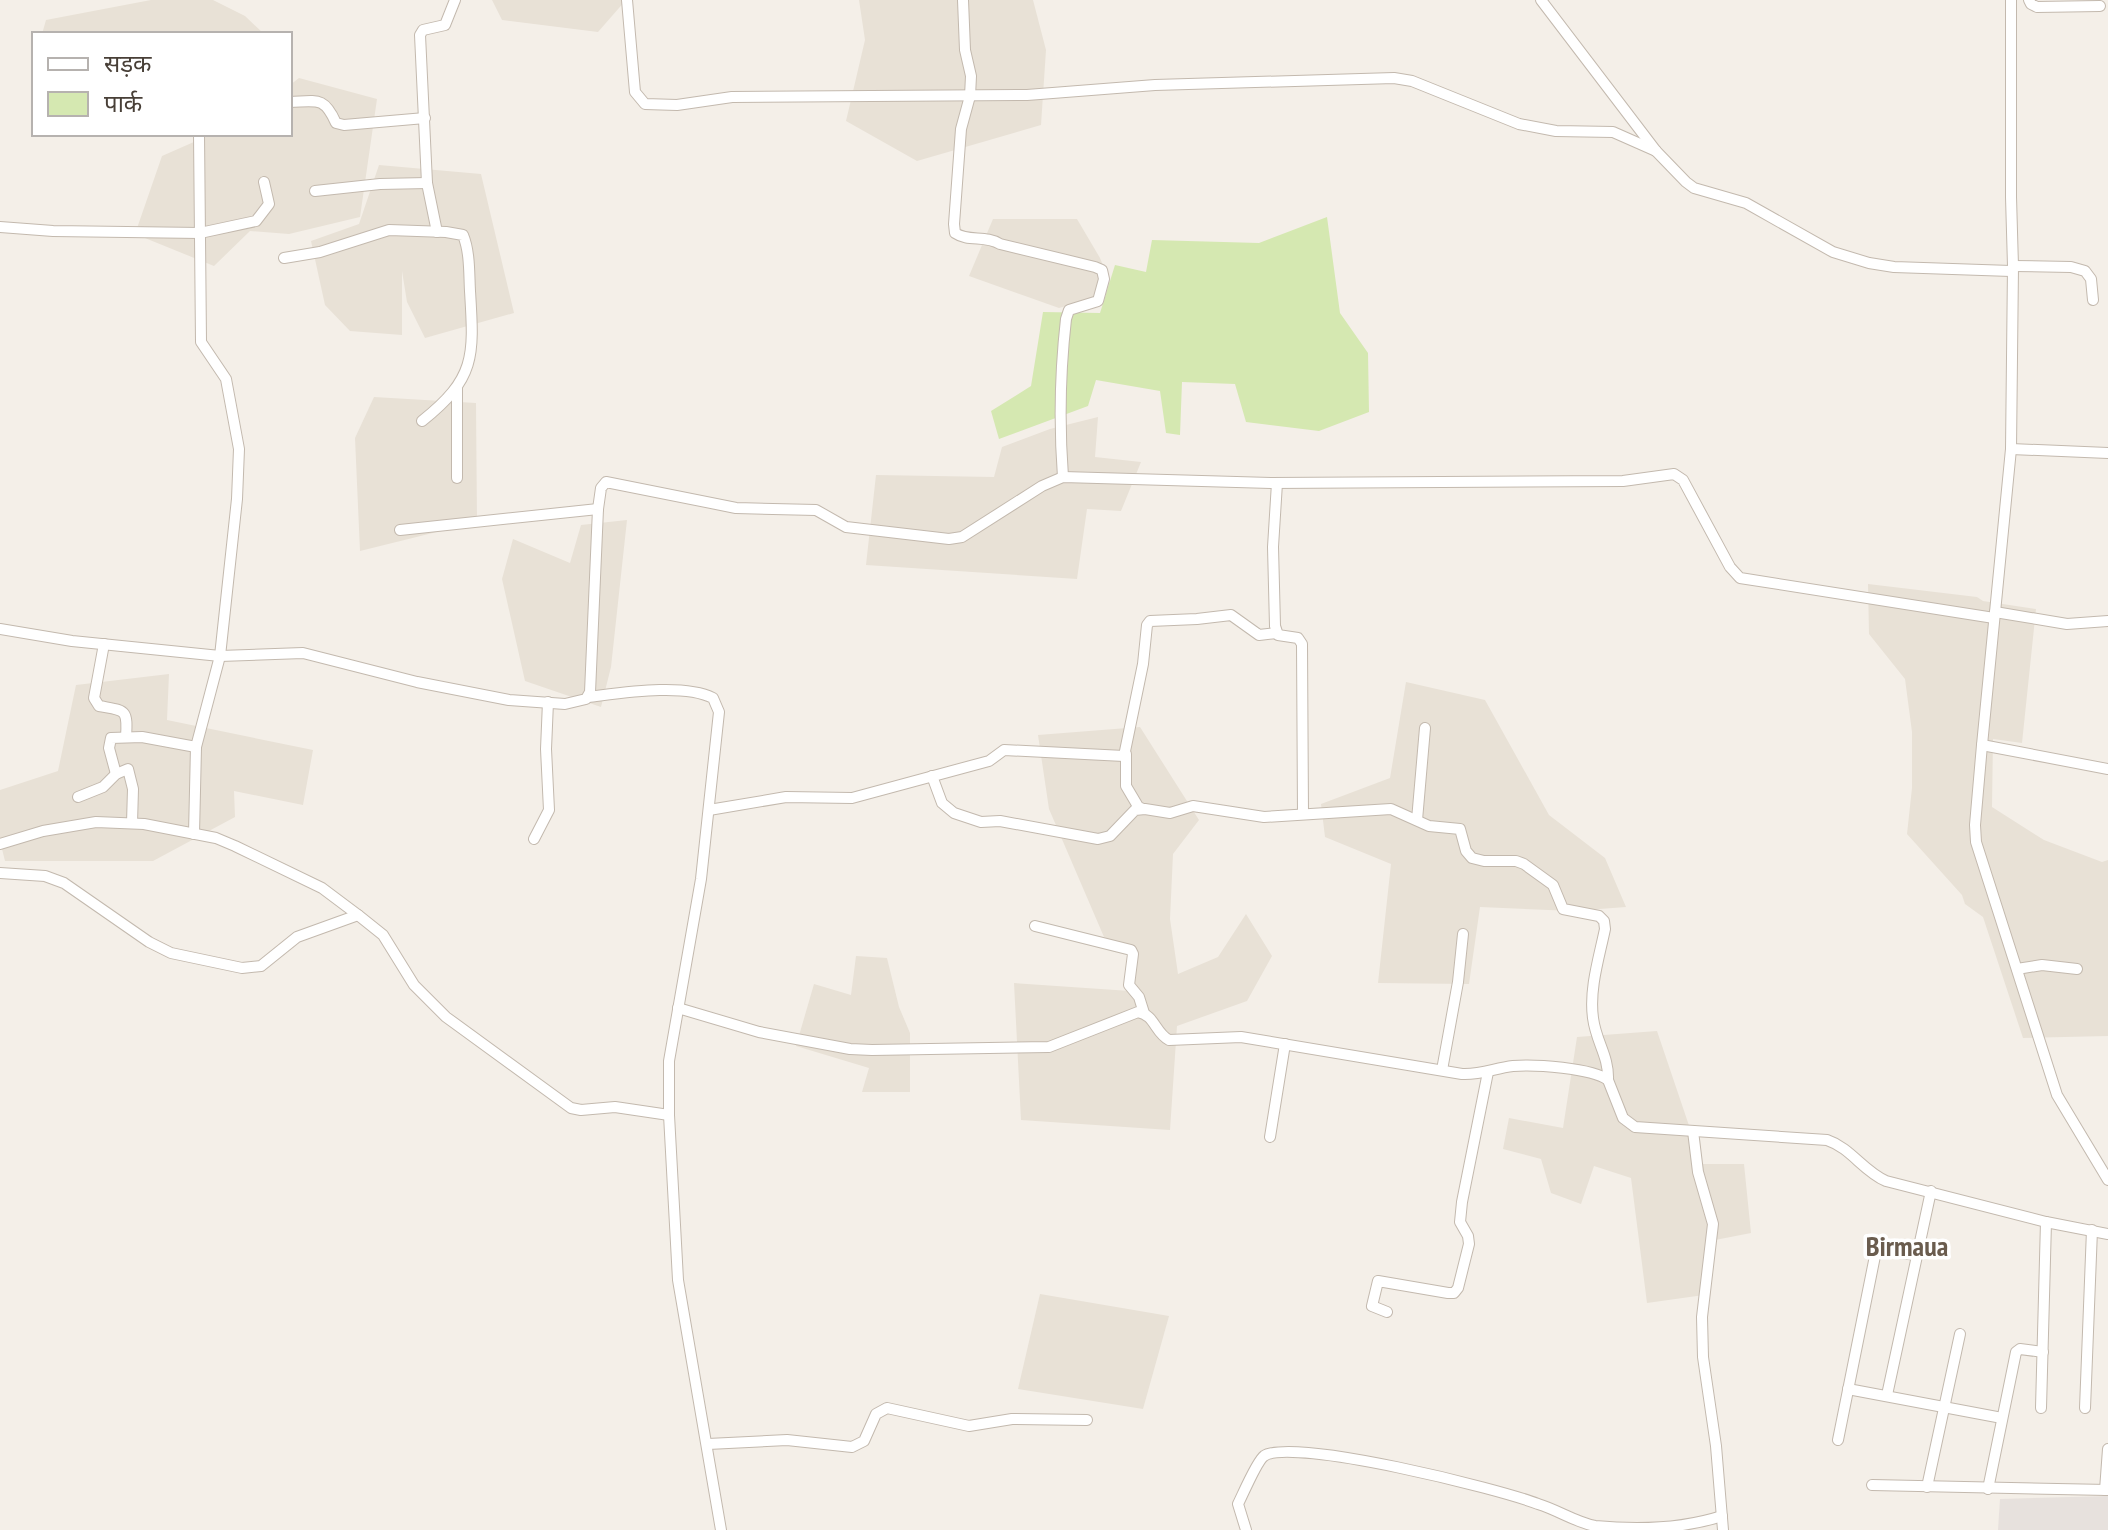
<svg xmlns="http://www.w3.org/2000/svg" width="2108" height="1530" viewBox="0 0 2108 1530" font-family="'PT Sans Narrow','Noto Sans Devanagari',sans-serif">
<rect width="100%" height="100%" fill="#f4efe8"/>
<g fill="#e8e1d6">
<path d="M151 0H213L245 16 264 34H42L46 20Z"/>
<path d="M492 0H626L598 32 502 20Z"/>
<path d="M859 0H1033L1046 50 1041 125 917 161 846 121 865 40Z"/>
<path d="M299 78 377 99 360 217 289 234 250 231 214 266 135 234 162 156 212 134H290V85Z"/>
<path d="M379 165 481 174 514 313 425 338 407 302 402 271V335L350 331 325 305 311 241 359 224Z"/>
<path d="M993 219H1077L1100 258 1114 293 1059 308 969 276Z"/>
<path d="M374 397 476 403 477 522 360 551 355 438Z"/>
<path d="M1098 417 1095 457 1141 462 1121 511 1087 509 1077 579 866 565 876 475 994 477 1002 447 1050 429Z"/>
<path d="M627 520 611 667 601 707 525 681 502 579 513 539 570 563 581 525Z"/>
<path d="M1868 584 1977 597 1983 601 2036 609 2022 743 1993 739 1992 807 2044 840 2102 862 2108 860V1036L2023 1038 1983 917 1965 904 1962 895 1907 834 1912 788V732L1905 679 1869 634Z"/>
<path d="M169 674 167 720 313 750 303 805 234 791 235 817 153 861H5L0 841V790L58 771 76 685Z"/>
<path d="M1406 682 1485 700 1549 815 1605 858 1626 907 1573 911 1480 907 1469 984 1378 983 1391 864 1325 837 1321 804 1390 778Z"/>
<path d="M1140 727 1199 820 1173 854 1170 919 1178 974 1218 957 1246 914 1272 956 1247 1001 1177 1026 1170 1130 1021 1120 1014 983 1130 991 1136 952 1104 937 1049 809 1038 735Z"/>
<path d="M856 956 887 958 899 1007 910 1033V1092H862L869 1068 796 1046 814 984 851 995Z"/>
<path d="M1657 1031 1702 1164H1744L1751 1233 1710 1241 1704 1295 1647 1303 1631 1178 1594 1166 1581 1204 1551 1193 1541 1159 1503 1149 1509 1118 1563 1128 1577 1037Z"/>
<path d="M1040 1294 1169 1316 1143 1409 1018 1389Z"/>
</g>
<path fill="#e7e1dd" d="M2108 1496V1530H1998L2000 1499Z"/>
<path fill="#d5e8b1" d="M1327 217 1340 313 1368 353 1369 412 1319 431 1246 422 1235 384 1182 382 1180 435 1166 433 1160 391 1096 380 1088 406 999 439 991 411 1031 386 1043 312 1100 313 1115 265 1146 272 1152 240 1259 243Z"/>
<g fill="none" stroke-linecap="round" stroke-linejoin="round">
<g stroke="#c3b9ae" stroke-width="12">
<g id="minor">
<path d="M627 0 635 92 645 104 677 105 732 97 1027 95 1155 85 1394 78 1412 81 1519 124 1556 131 1613 132 1656 151"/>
<path d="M963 0 965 50 971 76 970 96 961 129 954 224 955 233C968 242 986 235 1000 244L1095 267 1102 270 1104 279 1098 301 1069 310 1066 319C1060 372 1059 424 1063 477"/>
<path d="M1541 0 1656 151 1686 182 1694 188 1746 203 1833 252 1869 263 1894 267 2011 271"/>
<path d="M2011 0V197L2013 266 2011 449 1982 745 1975 825 1976 842 2057 1095 2108 1180"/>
<path d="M2029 0 2031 4 2037 7 2100 6"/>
<path d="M290 102C317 101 324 96 336 123L344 125 425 118"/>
<path d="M315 191 380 184 427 183"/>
<path d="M0 227 53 231 200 233 256 221 269 204 264 182"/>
<path d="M437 232 427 183 420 35 423 30 445 25 455 0"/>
<path d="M284 258 320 252 389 230 446 232 463 235C470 252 469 273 470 291 474 356 476 378 422 421"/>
<path d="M2013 266 2071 267 2085 271 2091 279 2093 300"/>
<path d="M2011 449 2108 453"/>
<path d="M457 478V388"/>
<path d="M1277 483 1273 547 1275 626 1278 635 1298 638 1302 644 1303 814"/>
<path d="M400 530 598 509"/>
<path d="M1995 612 2067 624 2108 621"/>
<path d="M0 629 72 641 220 656 303 653 417 682 509 700 565 704 586 699 590 692 598 509 601 488 606 482 736 508 816 510 846 527 949 539 962 537 1042 486 1063 477 1271 483 1623 481 1674 474 1683 480 1730 567 1740 578 1994 618"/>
<path d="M104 644 94 698 99 706C125 711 128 708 126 737"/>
<path d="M588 697C622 693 683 683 713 698L719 712 701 879 669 1061V1115L678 1280 721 1530"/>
<path d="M1982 745 2108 769"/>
<path d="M1126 754V786L1139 808H1141"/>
<path d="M116 774 109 748 111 738 142 737 196 747 220 656 237 499 239 449 226 379 201 342 199 134"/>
<path d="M932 776 942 803 954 813 981 822 1000 821 1098 839 1110 836 1135 810 1145 809 1170 813 1193 806 1264 817 1391 809 1429 826 1460 829 1466 851 1472 858 1484 861H1516L1524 864 1553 885 1563 909 1599 916 1604 921 1605 929C1599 958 1589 989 1593 1018 1596 1042 1609 1056 1608 1080"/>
<path d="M78 797 103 787 116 774 128 769 133 789 132 823"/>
<path d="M709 810 786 797 852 798 989 761 1004 750 1124 756 1143 664 1147 625 1150 621 1197 619 1231 615 1259 635 1277 633"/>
<path d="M1417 820 1425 728"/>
<path d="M194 834 196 747"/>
<path d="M534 839 549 810 546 749 548 702"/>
<path d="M0 844 43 831 96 822 144 824 216 838 235 846 322 888 358 915 383 935 414 985 446 1017 571 1108 581 1110 615 1107 669 1115"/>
<path d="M0 873 45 876 64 883 149 942 171 953 242 968 261 966 297 937 358 915"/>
<path d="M1035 926 1131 950 1133 954 1129 985 1139 997 1144 1013"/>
<path d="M2017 969 2042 965 2077 969"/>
<path d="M678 1008 759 1032 850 1049 872 1050 1049 1047 1138 1012C1155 1015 1155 1033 1169 1040L1241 1037 1462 1074C1481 1075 1495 1068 1513 1066 1534 1064 1592 1068 1608 1080L1623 1118 1635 1127 1827 1140C1851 1148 1863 1171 1886 1181L2046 1222 2108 1234"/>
<path d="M1442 1070 1458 982 1463 934"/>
<path d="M1693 1131 1698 1172 1713 1224 1702 1317 1703 1357 1716 1446 1723 1530"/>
<path d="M1270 1137 1285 1044"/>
<path d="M1387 1312 1372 1306 1378 1281 1448 1293H1454L1458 1288 1469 1244 1468 1236 1460 1222 1462 1202 1488 1072"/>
<path d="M1848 1389 2002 1418"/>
<path d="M1887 1395 1931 1191"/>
<path d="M2041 1408 2046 1222"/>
<path d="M2085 1408 2092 1230"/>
<path d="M1838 1440 1875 1256 1879 1251 1918 1255"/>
<path d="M708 1444 787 1440 852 1447 864 1441 876 1414 887 1408 969 1426 1012 1419 1087 1420"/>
<path d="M1872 1485 2108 1490"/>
<path d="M1927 1487 1960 1334"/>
<path d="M1988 1489 2016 1352 2020 1349 2043 1352"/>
<path d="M2105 1490 2108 1449"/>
<path d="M1246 1530 1238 1504C1243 1494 1257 1461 1264 1456 1292 1437 1500 1489 1538 1504 1558 1510 1575 1522 1595 1526 1637 1530 1682 1529 1722 1516"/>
</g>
</g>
<use href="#minor" stroke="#fff" stroke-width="10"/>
</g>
<g text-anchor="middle" stroke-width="7" stroke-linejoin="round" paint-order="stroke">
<g font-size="28" font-weight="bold" fill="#6a5c4e" stroke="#fff">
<text x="1907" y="1256">Birmaua</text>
</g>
</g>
<rect x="32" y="32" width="260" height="104" fill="#ffffff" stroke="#b6b2af" stroke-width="2"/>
<rect x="48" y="58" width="40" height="12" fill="#ffffff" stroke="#b6b2af" stroke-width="2"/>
<text x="104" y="72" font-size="24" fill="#483f37">सड़क</text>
<rect x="48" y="92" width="40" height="24" fill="#d5e8b1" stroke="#b6b2af" stroke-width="2"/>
<text x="104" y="112" font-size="24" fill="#483f37">पार्क</text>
</svg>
